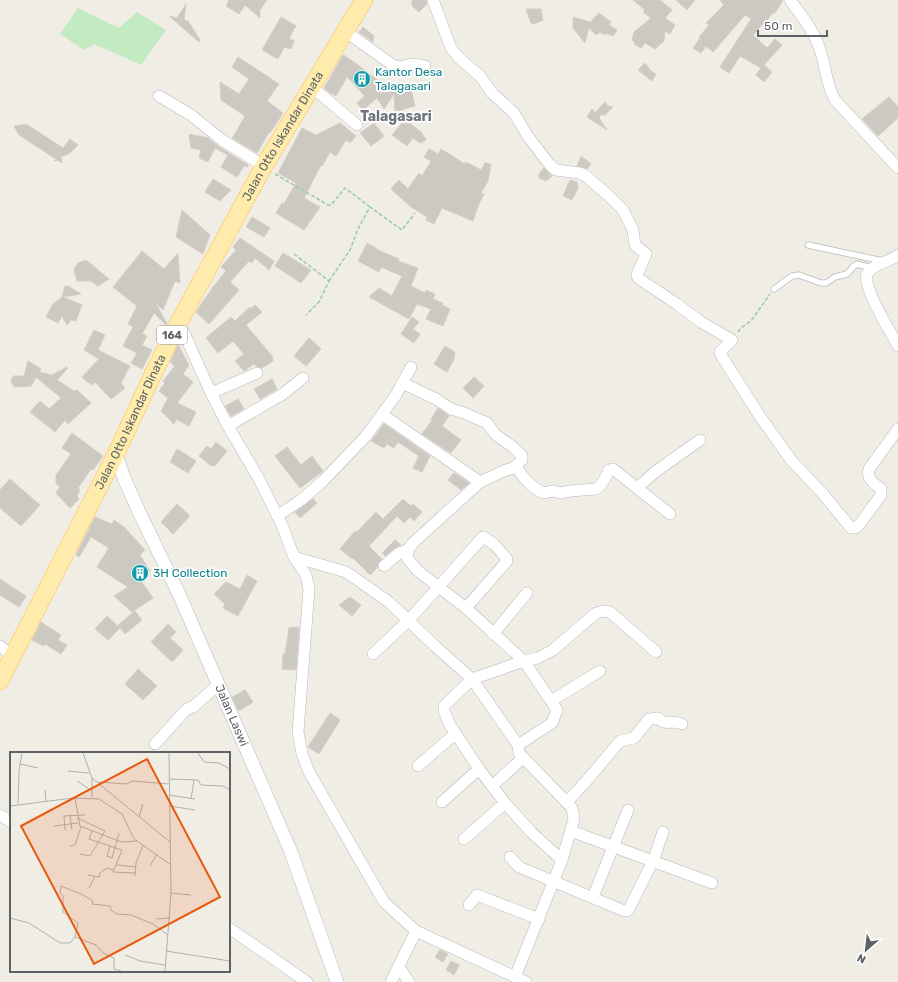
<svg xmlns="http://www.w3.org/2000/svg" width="898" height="982" viewBox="0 0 898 982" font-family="Rubik,sans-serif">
<rect width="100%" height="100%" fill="#f0ede5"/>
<path fill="#c3eac0" d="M78 8 119 28 137 12 166 30 141 65 94 44 84 50 60 34Z"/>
<g fill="#ccc8c2" stroke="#d6cec3">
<path d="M229 0H267L260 10V18L245 5 239 14 226 6Z"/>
<path d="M412 0H426L427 4 419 12 412 6Z"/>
<path d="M633 0H660L672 10 665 18 675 25 670 34 665 31 664 41 655 49 645 43 641 48 634 44 635 42 632 40 634 32 651 18 643 12 645 10Z"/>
<path d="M676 0H695L687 10Z"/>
<path d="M720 0H783L775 13 774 12 753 35 767 48 775 39 782 45 764 65 772 72 764 82 756 75 761 68 740 56 729 73 720 67 751 19 745 15 713 52 706 46 701 53 693 48 700 38 699 37 709 25 706 23 724 5Z"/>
<path d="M186 4 184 20 188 21 200 40 199 42 169 16 177 18Z"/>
<path d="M526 9H541L543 20 534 24 531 23Z"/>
<path d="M599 13 611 22 609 25 617 30 613 36 605 33V35L600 32 596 35 589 28 585 43 573 28V17L593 23 591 21Z"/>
<path d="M281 17 296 26 289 38 294 41 291 49 284 47 278 59 262 50Z"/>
<path d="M363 27 374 36 373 42 359 32Z"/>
<path d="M343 55 354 62 384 85 378 93 411 89 415 106 403 109V110L395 111 394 94 384 109 377 98 363 110 357 103 365 96 347 77 336 96 330 93 324 88Z"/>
<path d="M238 57 279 84 267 101 283 113 270 133 269 132 257 153 232 138 235 134 245 116 221 100 220 82 239 94 249 79 232 67Z"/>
<path d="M645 63 651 71 656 74 652 81 638 70Z"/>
<path d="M889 97 898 107V118L878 136 862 119Z"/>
<path d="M605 102 608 106 613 107 605 115H600L599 118 607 130 587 117 592 109 595 113Z"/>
<path d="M340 123 356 136 350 143 346 140 336 156 330 152 322 166 321 165 304 198 320 207 304 230 276 213 282 203 284 204 296 183 278 173 302 128 316 135Z"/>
<path d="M374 123 384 136 371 146 360 133Z"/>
<path d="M402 123 411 124 422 133 426 140 420 143 413 138 407 146 392 135Z"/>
<path d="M26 124 63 148 70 139 78 145 70 153 61 157 62 163 57 160 54 161 56 159 19 135 14 126Z"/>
<path d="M189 134 208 138 218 146 248 165V167L244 166 237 177 221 167 228 155 215 148 208 162 199 158 201 150 191 148Z"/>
<path d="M429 149 438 154 441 149 465 164 466 162 481 170 485 163 491 164 488 181 481 193 484 194 478 206 473 221 442 208 434 224 426 220 427 217 411 207 391 189 399 180 408 189 419 173 422 176 431 161 424 157Z"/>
<path d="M581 156 591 164 587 169 577 166Z"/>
<path d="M544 168 552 176 546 181 539 178V174Z"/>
<path d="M213 179 231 190 220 201 205 192Z"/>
<path d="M570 180 577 182 578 188 572 200 563 196Z"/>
<path d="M182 210 210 235 203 254 176 237Z"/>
<path d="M252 217 270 228 264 237 246 227Z"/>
<path d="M240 238 274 261 269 270 255 258 252 263 249 261 230 282 239 290 209 324 196 312 213 287 226 271 221 267 236 250 233 247Z"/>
<path d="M367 243 376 248V249L399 259 398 261 418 268 411 286 425 293 426 290 435 294 433 299 443 303 442 305 450 309 443 326 426 319 431 309 417 304 409 319 369 297 379 288 392 296 402 276 381 267 379 272 358 261Z"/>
<path d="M142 251 164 269 178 253 180 283 175 281 163 310 155 302 167 324 166 325 154 313 142 334 147 336 142 345 152 350 142 369 131 363 137 353 123 346 133 327 128 324 137 306 113 287Z"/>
<path d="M283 253 311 270 301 283 275 266Z"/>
<path d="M86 260 109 279 98 286 91 281H77L74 270 78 263Z"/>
<path d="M65 286H68L81 294 63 297 82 305 76 321 71 320 67 325 62 316 58 323 46 317 53 304 62 297Z"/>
<path d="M255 305 262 312 246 325 272 356 273 361 262 368 256 366 254 364 244 371 235 361 244 354 233 341 218 353 206 338 231 317 235 321 250 307 251 309Z"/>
<path d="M412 317 419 322 413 329 420 334 414 343 401 334Z"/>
<path d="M94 330 105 335 98 350 130 366 121 383 125 388 111 399 95 382 93 385 86 381 82 377 99 359 84 350Z"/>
<path d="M309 338 321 349 306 366 294 356Z"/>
<path d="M178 345 189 365 183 374 193 382 177 403 196 412 189 426 176 419 174 424 161 411 168 398 159 391 165 383 163 381 175 366 170 362Z"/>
<path d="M445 346 455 352 454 359 447 372 434 364Z"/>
<path d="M28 361 41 369 39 372 52 375 67 367 68 368 57 380 74 391 77 390 91 403 68 424 65 420 55 432 30 412 40 401 49 409 61 398 36 377 31 386 14 387 11 382 13 376H24Z"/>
<path d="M474 377 484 386 473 398 463 388Z"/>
<path d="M272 379 277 389 260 399 254 389Z"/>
<path d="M238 399 244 409 231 416 225 406Z"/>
<path d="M438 408 449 416 442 426 461 440 451 453 422 434 432 420 431 419Z"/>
<path d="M384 424 430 456 422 472 413 468 419 456 398 442 394 448 387 444 384 448 371 441Z"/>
<path d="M72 433 103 456 93 470 91 469 78 488 80 490 77 496 79 499 70 508 56 493 60 486 56 484V475L71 454 62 448Z"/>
<path d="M216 442 227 451 215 466 210 465 199 456 207 446 211 449Z"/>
<path d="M287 447 301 465 312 456 323 471 300 488 275 456Z"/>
<path d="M177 449 196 461 188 473 170 462Z"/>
<path d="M454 473 469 483 461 490 448 480Z"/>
<path d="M10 479 40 505 21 526 0 508V490Z"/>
<path d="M313 499 317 503 300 518 295 512Z"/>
<path d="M403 499 411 506 413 504 422 512 414 521 410 517 404 523 397 516 369 546 382 559 378 563 377 568 370 575 354 559 351 558 340 549 355 531 357 532 376 512 383 519Z"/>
<path d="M177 504 190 516 173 534 161 522Z"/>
<path d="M95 517 112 524 114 520 124 527 145 550 140 555 150 571 139 578 153 598 132 612 114 596 128 587 97 567 109 548 91 537 79 557 76 555Z"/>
<path d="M395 540 401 545 395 548 385 556 382 553Z"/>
<path d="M247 575 257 581 238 616 223 608 225 604 214 594 226 582 240 589Z"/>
<path d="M0 579 26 596 19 607 0 595Z"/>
<path d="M350 597 361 605 352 616 339 605Z"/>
<path d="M135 611 142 620 125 634 118 625Z"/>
<path d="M107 616 120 628 108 640 95 629Z"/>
<path d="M41 622 61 635 58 640 67 645 61 654 45 644 44 646 32 640Z"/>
<path d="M168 624 176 632 170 638 183 650 172 662 151 642Z"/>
<path d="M299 627 296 670 282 669 283 654H285L289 628Z"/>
<path d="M138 669 157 686 143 700 125 684Z"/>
<path d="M245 690 253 702 241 710H238L232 697Z"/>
<path d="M330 713 340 720 319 754 308 747Z"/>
<path d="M440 950 448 954 443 962 435 957Z"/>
<path d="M451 961 459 965 454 975 446 970Z"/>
</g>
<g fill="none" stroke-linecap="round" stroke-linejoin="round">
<g stroke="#b6b9bd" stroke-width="7">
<g id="service">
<path d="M808 245 883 261"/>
<path d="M774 289 792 276 799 275 821 283H826L835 277 847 274 853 267 857 264 872 268"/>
</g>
</g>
<g stroke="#b6b9bd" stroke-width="12">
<g id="minor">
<path d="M433 0 451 48 459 58 480 76 492 93 514 113 527 135 549 164 556 170 580 173 586 176 609 196 623 210 633 230 635 245 646 254 637 275 638 278 677 304 701 322 732 340 720 352 721 355 759 415 791 460 823 494 851 528H855L859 525 881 495V489C874 483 866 479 869 469L898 429"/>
<path d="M790 0C801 15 815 32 820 50 826 67 826 84 835 100L898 168"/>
<path d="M345 31 394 66 399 67 412 64 425 66"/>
<path d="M311 86 357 125"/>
<path d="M159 96 191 115 222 140 264 166"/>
<path d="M898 255C888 263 872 263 866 276 868 297 888 327 898 346"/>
<path d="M179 322 211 393 228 426 259 479 282 525 294 557 306 575 309 589 298 732 302 754 309 772 384 902 416 931 526 982"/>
<path d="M402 383 436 399 451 409 464 413 487 423 496 435 513 447 522 456V460L513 468 506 470 480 482 413 543 408 550 407 558 418 571 466 608 524 661 557 710 552 723 518 745"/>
<path d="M211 393 257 373"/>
<path d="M383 415 480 482"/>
<path d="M228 426 283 394 303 378"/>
<path d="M516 466C523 478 530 486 543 493L553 491 560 493 570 491 596 489C602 486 606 477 609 470L613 469 670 514"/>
<path d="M637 488 655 472 700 440"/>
<path d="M277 516 301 500 323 481 366 436 396 395 411 367"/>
<path d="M294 557 346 572 389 602 436 647 472 679 518 745 519 753 572 808 574 819 562 860 515 977"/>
<path d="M384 566 399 553 408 550"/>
<path d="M493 634 527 593"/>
<path d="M0 646 13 656"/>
<path d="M373 654 409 620 483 537 494 544 507 559V561L466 608"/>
<path d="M551 701 600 671"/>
<path d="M155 744 183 713 187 709 193 707 218 685"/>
<path d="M418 766 455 734"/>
<path d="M492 786 523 758"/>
<path d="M442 802 479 769"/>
<path d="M567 802 589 778 620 741 634 738 649 719 658 718C667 727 670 719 682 724"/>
<path d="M0 815 11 822"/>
<path d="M571 831 712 883"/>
<path d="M464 839 505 803"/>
<path d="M510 857 519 867 622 910 627 911 629 909 653 861 663 832"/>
<path d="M562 860 532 833 505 803 479 769 450 725 444 711V706L472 679 524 661 538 658 553 650 596 613 604 611 610 612 656 652"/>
<path d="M593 897 628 810"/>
<path d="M469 905 477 895 539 919"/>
<path d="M229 928 307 982"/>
<path d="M399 967 409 982"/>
<path d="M391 982 416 931"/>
</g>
</g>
<g stroke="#b6b9bd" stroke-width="14">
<g id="tertiary">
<path id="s1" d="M116 454 124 478 140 514 179 594 291 852 337 982"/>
</g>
</g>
<g stroke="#fdbf51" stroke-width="18">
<g id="primary">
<path id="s2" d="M0 681 116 454 155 370 179 322 264 166 364 0"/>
</g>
</g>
<g stroke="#98cca2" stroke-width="1.5" stroke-dasharray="4 2" stroke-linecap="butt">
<path d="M275 174 328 205H331L345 188 370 207"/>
<path d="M294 254 329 281 319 302 306 315"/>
<path d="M329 281 350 250 358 229 370 207 402 230 415 213"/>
<path d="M738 332 741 328 751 321 770 294"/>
</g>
<use href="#service" stroke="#fff" stroke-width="5.5"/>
<use href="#minor" stroke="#fff" stroke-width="11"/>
<use href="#tertiary" stroke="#fff" stroke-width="13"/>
<use href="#primary" stroke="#ffebac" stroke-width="17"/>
</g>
<defs>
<g id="building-disc" transform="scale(0.9)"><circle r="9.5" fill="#0f9aa8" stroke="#fff"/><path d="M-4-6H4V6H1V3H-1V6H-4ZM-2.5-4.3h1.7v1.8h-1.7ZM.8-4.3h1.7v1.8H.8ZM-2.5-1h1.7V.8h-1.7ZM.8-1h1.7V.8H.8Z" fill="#fff"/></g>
</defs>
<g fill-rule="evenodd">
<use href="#building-disc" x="362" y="79"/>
<use href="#building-disc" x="140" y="573"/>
</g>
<g text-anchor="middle" stroke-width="3.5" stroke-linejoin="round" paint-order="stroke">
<rect fill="#fff" stroke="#8e9195" stroke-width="1" x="157" y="326" width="30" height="18" rx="3"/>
<g font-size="11" font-weight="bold" fill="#5d6267">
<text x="172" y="339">164</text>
</g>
<g font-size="12" fill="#0d838f" stroke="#fff" text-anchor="start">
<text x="375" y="76">Kantor Desa<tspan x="375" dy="14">Talagasari</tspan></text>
<text x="153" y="577">3H Collection</text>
</g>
<g font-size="12" fill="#5d6267" stroke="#fff">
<text dy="4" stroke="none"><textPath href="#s2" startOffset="614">Jalan Otto Iskandar Dinata</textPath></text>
<text dy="4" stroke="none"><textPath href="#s2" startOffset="290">Jalan Otto Iskandar Dinata</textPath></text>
<text dy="4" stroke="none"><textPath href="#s1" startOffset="286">Jalan Laswi</textPath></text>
</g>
<g font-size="14" font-weight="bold" fill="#6e7479" stroke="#fff">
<text x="396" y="121">Talagasari</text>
</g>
</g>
<g transform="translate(10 752)">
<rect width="220" height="220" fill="#f0ede5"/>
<path fill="none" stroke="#b1b1af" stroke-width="1" d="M73 1 82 26 160 90M188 1 194 10 209 11 220 17M10 12 28 16M58 19 79 21M159 27 188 28 191 33 213 34 220 38M67 29 82 39M88 30 117 32 122 29 159 32M35 38 36 50M159 43 185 47M82 45V26M65 46 70 74 111 90 127 89M181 47 184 28M8 52 9 19 12 1M0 54 63 46 89 47 112 62 124 87 161 113M160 54 185 58M60 63 62 78M129 65 133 52M67 66 95 79 80 104 70 102M44 74 68 71M55 78 54 64 75 63M82 79 79 87 112 98 103 120 125 121M60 94 65 93 71 75M100 94 97 104 102 106 109 81M107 113 126 115M140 114 147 102M78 123 89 125 90 121 97 116 103 118M125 124 126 111 133 93M79 136 85 124M161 141 181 143M0 166 19 171 50 191H60L65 185 86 193 93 201 104 206V217L111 219M146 167 160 166M65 185 68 171 53 160V144L50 141 51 134 73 143 83 149 82 152 100 154 101 158 107 162 121 163 143 172 158 183M156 199 220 209M115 203 130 209 155 213M155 219 161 141 159 1"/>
<path fill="#e8590c" fill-opacity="0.15" stroke="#e8590c" stroke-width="2" d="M137 7 210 145 84 212 11 74Z"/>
<rect width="220" height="220" fill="none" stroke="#5d6267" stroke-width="2"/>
</g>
<g transform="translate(866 950) rotate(208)" stroke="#ffffff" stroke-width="3" paint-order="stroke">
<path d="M0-3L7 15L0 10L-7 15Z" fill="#5d6267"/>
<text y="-6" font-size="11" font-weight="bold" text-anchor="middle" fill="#5d6267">N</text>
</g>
<path d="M758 30v6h69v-6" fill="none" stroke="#5d6267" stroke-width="2"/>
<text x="764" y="30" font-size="12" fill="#5d6267" stroke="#ffffff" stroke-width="3" paint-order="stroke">50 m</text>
</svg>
